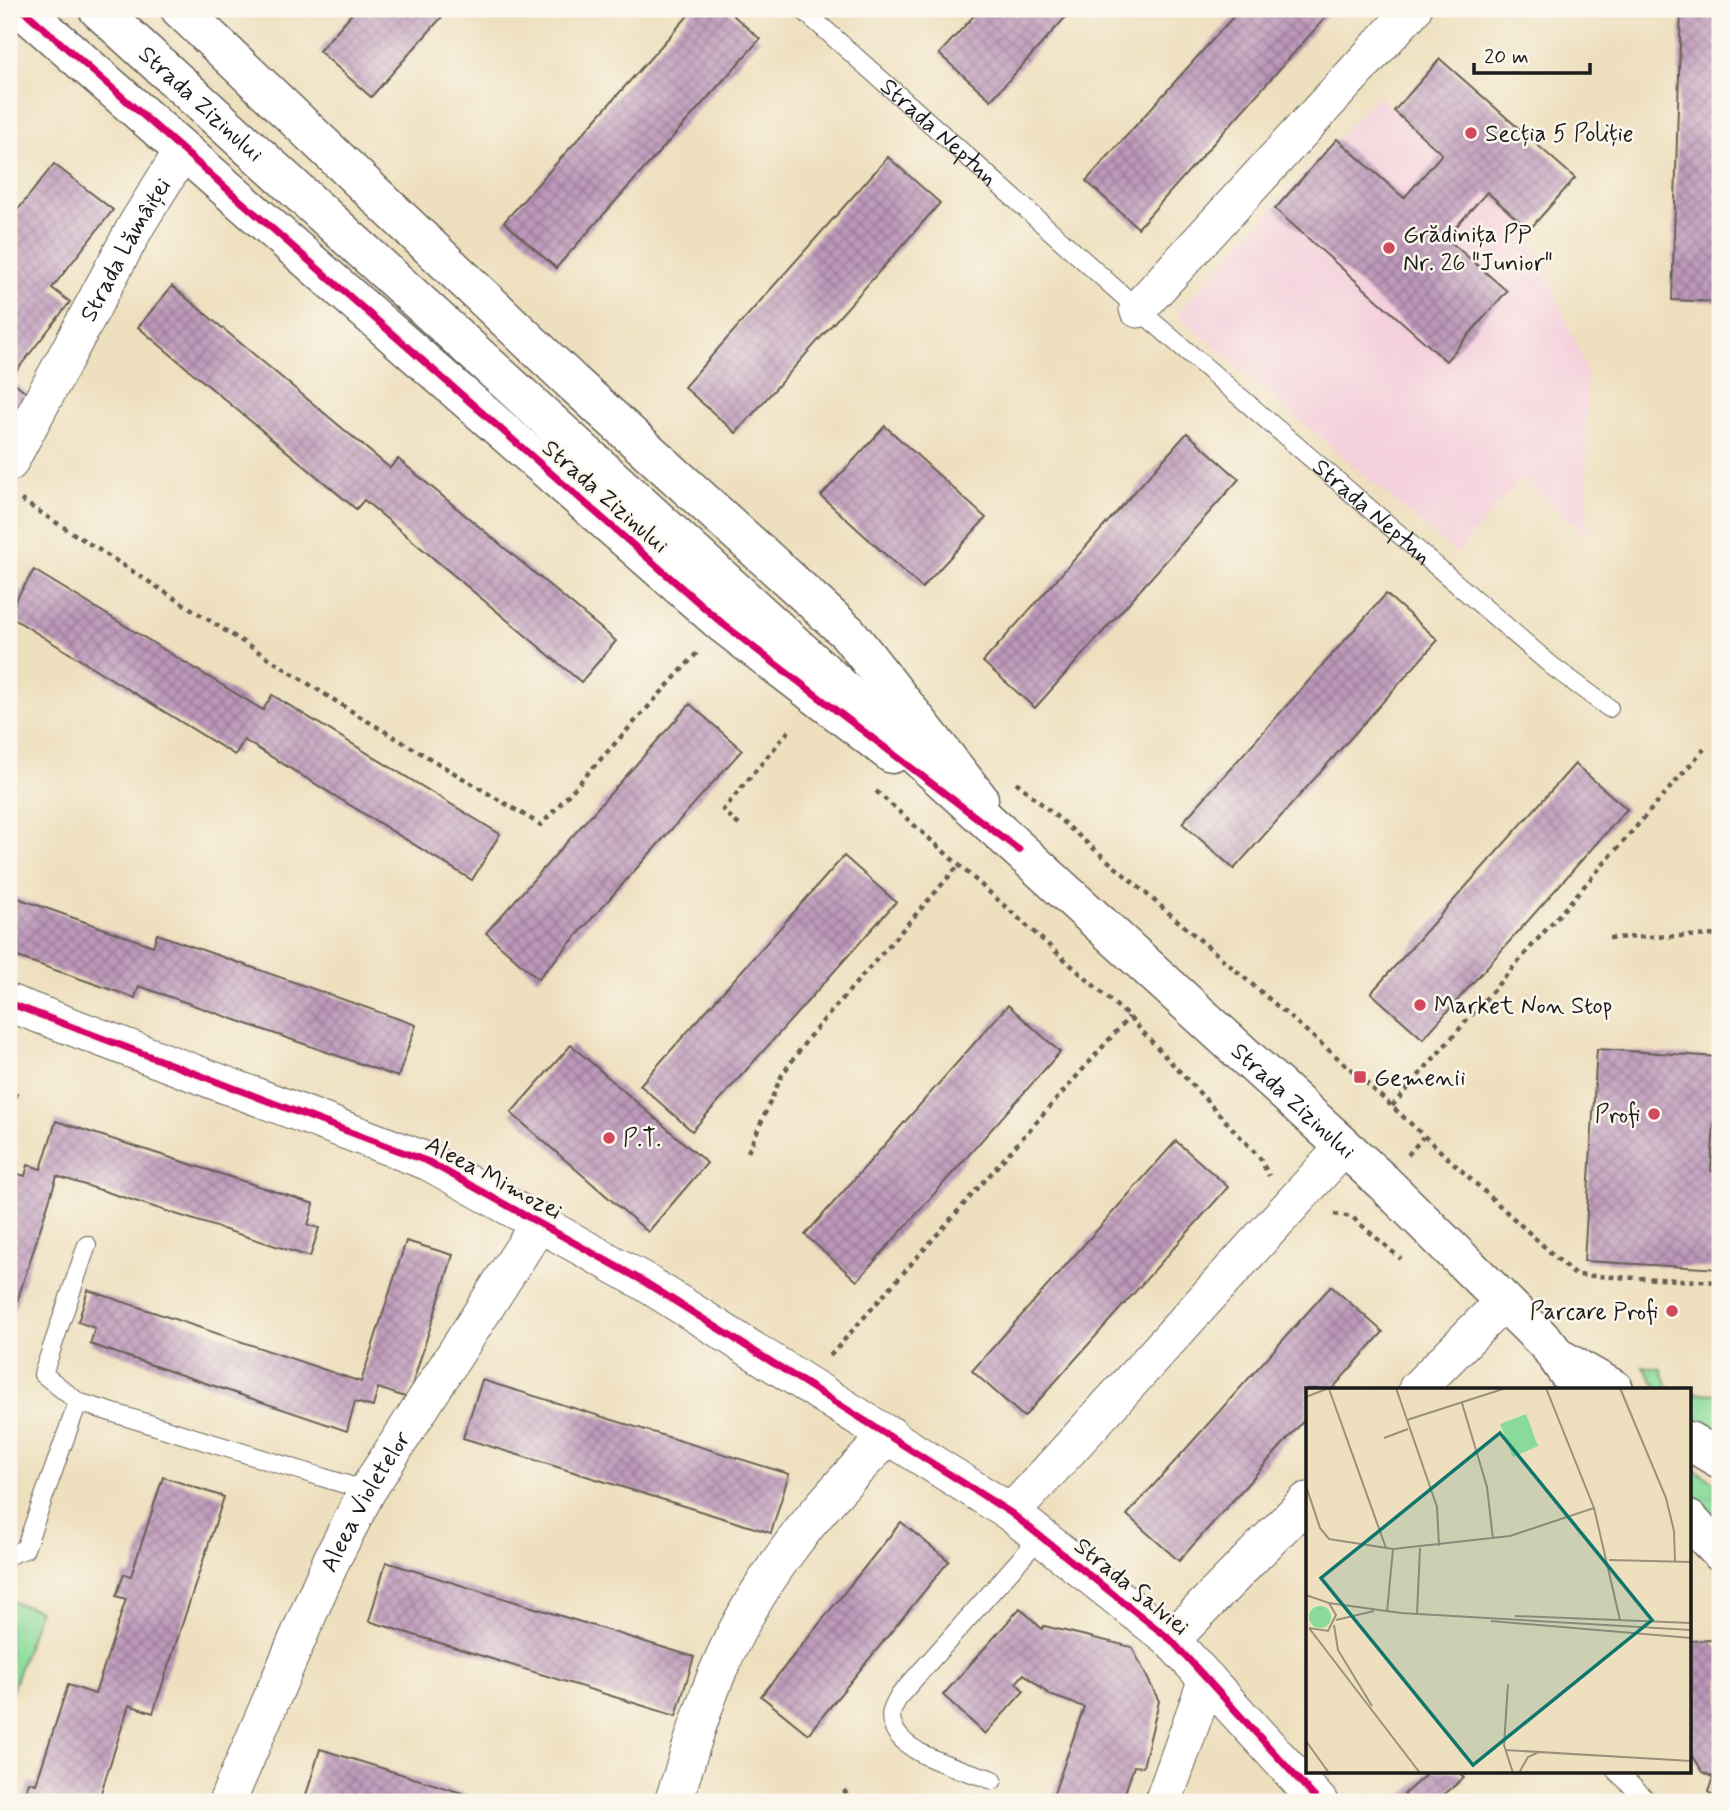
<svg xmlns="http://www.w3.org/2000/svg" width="1729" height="1811" viewBox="0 0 1729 1811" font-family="Mynerve,sans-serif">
<defs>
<pattern id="grass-tufts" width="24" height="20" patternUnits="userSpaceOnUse" patternTransform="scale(1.75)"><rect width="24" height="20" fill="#8adb9a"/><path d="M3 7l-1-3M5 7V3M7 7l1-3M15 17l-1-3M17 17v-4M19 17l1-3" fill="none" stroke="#76bb84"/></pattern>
<pattern id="building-cross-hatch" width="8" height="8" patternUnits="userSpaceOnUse" patternTransform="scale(1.75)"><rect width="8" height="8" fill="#bd98ba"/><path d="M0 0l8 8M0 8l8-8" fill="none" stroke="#997b96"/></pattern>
</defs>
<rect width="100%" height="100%" fill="#fbf7ec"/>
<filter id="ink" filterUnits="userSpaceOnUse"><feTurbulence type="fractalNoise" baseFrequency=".0143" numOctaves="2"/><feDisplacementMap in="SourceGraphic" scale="14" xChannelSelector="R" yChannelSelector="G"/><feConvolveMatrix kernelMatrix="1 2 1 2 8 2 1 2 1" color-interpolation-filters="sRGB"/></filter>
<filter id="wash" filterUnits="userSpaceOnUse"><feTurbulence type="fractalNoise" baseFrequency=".00686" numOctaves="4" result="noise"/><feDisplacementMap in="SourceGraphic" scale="28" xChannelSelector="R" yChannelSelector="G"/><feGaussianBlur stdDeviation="1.57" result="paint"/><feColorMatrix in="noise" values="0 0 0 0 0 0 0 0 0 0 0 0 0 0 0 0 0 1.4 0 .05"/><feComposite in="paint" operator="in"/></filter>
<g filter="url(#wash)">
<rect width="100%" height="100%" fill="#eedfbe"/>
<path fill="#f4cfdc" d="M1376 96 1529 230 1586 369 1587 538 1522 478 1456 554 1177 314Z"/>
<g fill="url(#grass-tufts)" stroke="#537c5b" stroke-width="2">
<path d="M1643 1367 1661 1369 1669 1389H1659Z"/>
<path d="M1689 1393 1720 1394V1441L1689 1423Z"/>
<path d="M1689 1466 1720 1486V1523L1689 1493Z"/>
</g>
<path fill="#8adb9a" stroke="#537c5b" stroke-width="2" d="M9 1601 39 1610 9 1700Z"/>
<g id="blocks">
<g fill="url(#building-cross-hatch)">
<path d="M356 9H449L371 97 319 51Z"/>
<path d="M694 9H726L760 39 556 268 504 222Z"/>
<path d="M980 9H1073L991 100 939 54Z"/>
<path d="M1240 9H1333L1138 228 1086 181Z"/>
<path d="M1681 9H1720V302L1672 300Z"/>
<path d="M1440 59 1575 178 1529 230 1487 192 1446 238 1507 291 1446 361 1275 209 1337 139 1404 198 1442 154 1394 111Z"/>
<path d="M888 157 940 203 736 433 684 387Z"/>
<path d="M54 164 113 210 52 288 70 302 10 379 28 394 9 419V260L12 256 9 254V221Z"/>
<path d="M172 286 390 468 398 459 616 641 581 682 364 500 356 509 138 327Z"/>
<path d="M885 426 986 518 922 588 821 496Z"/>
<path d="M1187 433 1239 479 1035 708 983 662Z"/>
<path d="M34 570 263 710 272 695 500 834 472 880 244 740 235 755 9 616V611Z"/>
<path d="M1386 594 1438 640 1234 869 1182 823Z"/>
<path d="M690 704 742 750 538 979 486 933Z"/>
<path d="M1575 764 1627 809 1423 1039 1371 993Z"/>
<path d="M844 856 896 902 692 1131 640 1085Z"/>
<path d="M9 895 153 946 157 934 416 1025 398 1077 139 986 135 998 9 954Z"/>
<path d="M1008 1005 1060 1052 857 1281 805 1235Z"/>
<path d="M571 1045 707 1163 648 1232 511 1113Z"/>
<path d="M1597 1049 1718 1057 1711 1171 1720 1172V1269L1584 1261Z"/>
<path d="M9 1092 17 1094 9 1116Z"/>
<path d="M56 1121 314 1204 308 1225 319 1228 310 1257 57 1176 9 1327V1171L25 1176 28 1165 41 1169Z"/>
<path d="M1176 1141 1228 1187 1024 1417 972 1371Z"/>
<path d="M406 1241 453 1255 408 1398 378 1388 373 1407 355 1402 347 1431 90 1344 95 1328 78 1322 88 1290 361 1382Z"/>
<path d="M1331 1286 1383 1332 1332 1389H1307V1417L1179 1561 1127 1515Z"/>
<path d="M482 1380 789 1474 771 1533 463 1438Z"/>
<path d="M163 1477 224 1497 153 1713 129 1705 98 1802H23L29 1782 36 1784 68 1685 95 1694 126 1599 116 1596 124 1574 131 1576Z"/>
<path d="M901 1522 949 1561 808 1734 761 1696Z"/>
<path d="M386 1562 694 1657 676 1716 369 1621Z"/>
<path d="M1020 1608 1042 1629 1044 1626 1132 1647 1159 1701 1143 1767 1134 1766 1122 1802H1051L1084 1707 1050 1695 1024 1674 1016 1683 1024 1691 985 1734 943 1695Z"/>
<path d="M1712 1640 1720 1650V1799L1708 1792 1713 1777 1703 1772 1689 1750V1641Z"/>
<path d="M320 1749 491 1802H304Z"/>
<path d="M1430 1771H1458L1464 1778 1435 1802H1411L1404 1794Z"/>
</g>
</g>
</g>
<g filter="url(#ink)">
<use href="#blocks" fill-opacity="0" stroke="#666055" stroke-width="2"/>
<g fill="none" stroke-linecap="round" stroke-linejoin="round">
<g stroke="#666055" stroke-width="20">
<g id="service">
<path id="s1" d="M802 9 1138 309 1552 666 1609 708"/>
<path d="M78 1402 367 1491"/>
<path d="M9 1555 25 1549 78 1402 43 1374 87 1245"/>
<path d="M1616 1771 1647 1800 1646 1802"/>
<path d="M993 1780C963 1769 891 1754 891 1715 892 1708 897 1700 900 1695L1041 1536"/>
</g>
</g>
<g stroke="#666055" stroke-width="39">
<g id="minor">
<path d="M1138 309 1413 9"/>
<path id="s2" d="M9 463 137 224 182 152"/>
<path d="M9 1003 429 1162 643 1281 1011 1513 1171 1640 1319 1802"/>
<path d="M1417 1389 1504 1301"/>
<path d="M1011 1513 1344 1147"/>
<path d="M1171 1640 1307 1501"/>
<path id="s3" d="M227 1802 332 1559 367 1491 540 1222"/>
<path d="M673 1802C688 1759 700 1713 718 1671 756 1580 820 1503 890 1435"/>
<path d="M1163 1802 1207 1679"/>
</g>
</g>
<g stroke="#666055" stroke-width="41">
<g id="tertiary">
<path d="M22 9 723 624 892 754"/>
<path d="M180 9 571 381 848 633 979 799"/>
</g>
</g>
<g stroke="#666055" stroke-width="41">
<g id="secondary">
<path id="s4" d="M98 9 1383 1182 1549 1346 1579 1389"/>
<path d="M1561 1359 1614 1389"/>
<path d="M1689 1441 1720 1459"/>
<path d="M1689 1520 1720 1552"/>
</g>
</g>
<g stroke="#666055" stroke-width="4.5" stroke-dasharray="5 5" stroke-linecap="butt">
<path d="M21 500 359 716 541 825 697 653"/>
<path d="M1016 782 1360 1077 1575 1275 1720 1282"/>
<path d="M876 791 1129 1017 1260 1158 1269 1176"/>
<path d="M739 825 723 810 792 727"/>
<path d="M1609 938 1720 935"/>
<path d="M1392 1106 1704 749"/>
<path d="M748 1152 782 1075 809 1037 959 865"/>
<path d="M1408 1155 1423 1137"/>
<path d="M1334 1214 1352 1217 1401 1259"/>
<path d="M830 1356 1129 1017"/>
<path d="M844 1790 851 1802"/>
</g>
<use href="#service" stroke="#fff" stroke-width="18"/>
<use href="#minor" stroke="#fff" stroke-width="37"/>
<use href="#tertiary" stroke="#fff" stroke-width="38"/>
<use href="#secondary" stroke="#fff" stroke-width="38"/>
<g stroke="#fbf7ec" stroke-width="11">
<g id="cycleway">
<path d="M22 9 723 624 1019 850"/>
<path d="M9 1003 429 1162 643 1281 1011 1513 1171 1640 1319 1802"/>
</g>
</g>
<use href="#cycleway" stroke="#d6006c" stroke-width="7"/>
</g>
</g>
<g fill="#d1495b" stroke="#fbf7ec" stroke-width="2.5">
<circle cx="1471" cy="133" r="7"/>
<circle cx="1389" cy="248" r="7"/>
<circle cx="1420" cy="1005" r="7"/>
<rect x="1353" y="1070" width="14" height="14" rx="3.5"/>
<circle cx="1654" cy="1114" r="7"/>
<circle cx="609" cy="1138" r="7"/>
<circle cx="1672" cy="1311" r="7"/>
</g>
<g text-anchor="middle" stroke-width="5" stroke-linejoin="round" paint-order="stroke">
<g font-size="24" fill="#1c1c1c" stroke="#fbf7ec">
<text dy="8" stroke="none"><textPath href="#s4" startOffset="140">Strada Zizinului</textPath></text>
<text dy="8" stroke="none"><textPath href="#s1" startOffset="184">Strada Neptun</textPath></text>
<text dy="8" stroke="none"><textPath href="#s2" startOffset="243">Strada Lămâiței</textPath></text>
<text transform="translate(606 496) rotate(41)" y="8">Strada Zizinului</text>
<text dy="8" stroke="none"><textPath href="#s1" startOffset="760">Strada Neptun</textPath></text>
<text dy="8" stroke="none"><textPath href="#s4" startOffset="1619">Strada Zizinului</textPath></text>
<text transform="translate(494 1177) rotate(28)" y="8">Aleea Mimozei</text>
<text dy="8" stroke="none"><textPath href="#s3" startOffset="331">Aleea Violetelor</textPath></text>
<text transform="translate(1132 1586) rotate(39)" y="8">Strada Salviei</text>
</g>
<g font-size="24" fill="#1c1c1c" stroke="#fbf7ec" text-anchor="start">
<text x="1485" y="141">Secția 5 Poliție</text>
<text x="1403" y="242">Grădinița PP<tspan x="1403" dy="28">Nr. 26 "Junior"</tspan></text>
<text x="1434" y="1013">Market Non Stop</text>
<text x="1374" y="1085">Gemenii</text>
<text x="1640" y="1122" text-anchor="end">Profi</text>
<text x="623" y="1146">P.T.</text>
<text x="1658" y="1319" text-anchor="end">Parcare Profi</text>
</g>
</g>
<g transform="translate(1306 1388)">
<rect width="385" height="385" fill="#eedfbe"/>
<path d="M3 229a11 11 0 1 1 22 0a11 11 0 1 1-22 0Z" fill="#8adb9a"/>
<path d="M220 26 232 58 207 69 194 36Z" fill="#8adb9a"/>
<path fill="none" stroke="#9a917d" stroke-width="2" d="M90 0 131 119 133 158M240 0 288 120 314 232M314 0 360 110 368 143 369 174M23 1 80 160M0 9 23 0M156 15 181 99 187 151M101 32 200 0M78 50 102 41M0 98 14 140 23 151 87 161 204 148 288 120M303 172 385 174M0 207 23 215 30 227 22 243 3 240M23 215 95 225 385 242M81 224 87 161M111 226 114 160M209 228 385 235M30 232 68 223M185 233 385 250M28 237 32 262 66 318M3 240 114 385M202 296 198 357 207 385M0 353 23 385M199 362 385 373M213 385 222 369 233 364"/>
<path fill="#0f766e" fill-opacity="0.15" stroke="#0f766e" stroke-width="3.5" d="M194 45 346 232 167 377 15 190Z"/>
<rect width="385" height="385" fill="none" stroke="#1c1c1c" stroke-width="3.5"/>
</g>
<rect width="1729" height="1811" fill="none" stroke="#fbf7ec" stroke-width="35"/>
<path d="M1474 63v10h116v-10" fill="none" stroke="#1c1c1c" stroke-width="3.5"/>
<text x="1484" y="63" font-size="21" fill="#1c1c1c" stroke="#fbf7ec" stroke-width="5" paint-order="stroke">20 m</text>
</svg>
